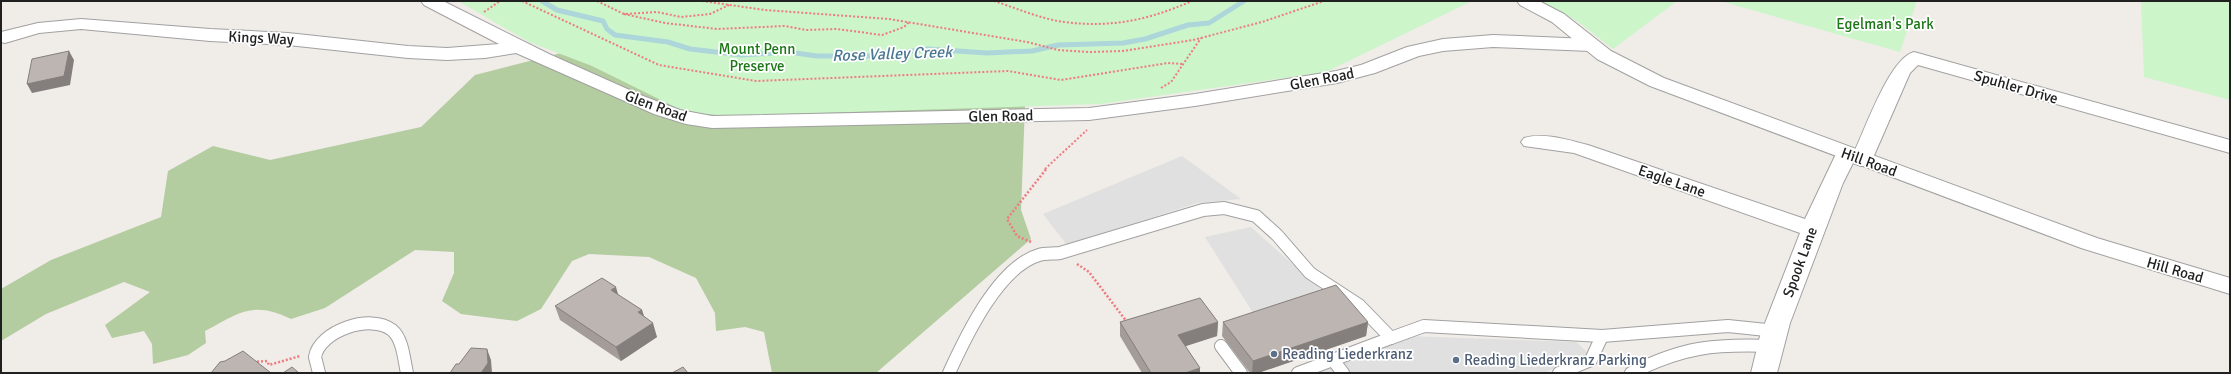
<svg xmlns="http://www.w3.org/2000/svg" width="2231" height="374" viewBox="0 0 2231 374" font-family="Signika,sans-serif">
<rect width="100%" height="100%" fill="#f0ece8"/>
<path fill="#b3cca0" d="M765 1H1029L1021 210 1031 239 876 373H772L764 332 745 327 716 331 715 313 696 278 649 257 589 254 572 261 541 309 517 321 461 314 442 301 454 273V252L415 250 325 308 291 319C253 300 239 313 205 331L206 343 188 355 153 364 152 344 144 331 112 338 105 325 150 292 124 282 46 314 1 341V289L51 260 161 217 168 171 213 146 270 160 421 127 475 75Z"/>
<g fill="#ccf5ca">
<path d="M458 1H1472L1326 72 1100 104 727 116 685 112 592 66 529 42Z"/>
<path d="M1540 1H1677L1613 49 1577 21Z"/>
<path d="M1720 1H1917L1900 52Z"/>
<path d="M2141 1H2230V100L2144 77Z"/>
</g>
<g fill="#e0e0e0">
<path d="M1182 156 1241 199 1197 203 1067 245 1043 214Z"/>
<path d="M1251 227 1326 294 1255 316 1205 237Z"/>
<path d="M1407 336 1576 342 1588 353 1544 373H1323L1320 368Z"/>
</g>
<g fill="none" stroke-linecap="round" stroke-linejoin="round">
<path stroke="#acd6d9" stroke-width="5" d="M542 1 557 10 603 21 607 29 615 35 668 42 690 49 742 55 788 52 817 56H875L928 49 987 53 1032 51 1058 45 1123 43 1145 39 1188 25 1209 23 1244 1"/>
<g stroke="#a1a1a1" stroke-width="14">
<g id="service">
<path d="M1221 346 1241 373"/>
<path d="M1333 360 1343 373"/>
<path d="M319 373 315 357C319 331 371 313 392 330 403 339 404 360 407 373"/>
<path d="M949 373C965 338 998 267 1039 255 1045 253 1053 254 1060 253L1203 210 1224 208 1256 216 1277 235 1310 273 1359 305 1391 338 1424 326 1602 336 1728 326 1776 331"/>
<path d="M1298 373 1391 338"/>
<path d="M1559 373 1591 360 1602 336"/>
<path d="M1631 373C1683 347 1713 344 1771 346"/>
</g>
</g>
<g stroke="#a1a1a1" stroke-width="2">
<g id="minor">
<path d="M421 1H443L549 54 643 96 680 110 712 116 1089 108 1195 94 1336 71 1361 65 1407 47 1443 39 1493 35 1590 39 1597 41 1599 45 1597 49 1590 51 1493 47 1443 51 1419 56 1375 73 1337 83 1195 106 1089 120 712 128 686 124 654 114 516 53 485 58 447 60 408 58 288 45 210 41 81 29 39 33 5 43 1 42V32L38 23 81 19 210 29 288 33 408 46 447 48 499 44 424 5Z"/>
<path d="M1914 52 2230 140V153L1918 65 1910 73 1872 160 1869 165 1861 166 1853 163 1843 183 1790 323 1777 373H1751L1760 336 1800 233 1574 153 1524 146 1521 142 1524 138C1544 132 1568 140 1588 145L1805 219 1836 154 1839 149 1847 148 1855 150C1866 127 1890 58 1914 52Z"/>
</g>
</g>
<g stroke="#a1a1a1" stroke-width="2">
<path id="tertiary" d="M1517 1H1539L1564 14 1611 51 1664 78 2097 238 2230 278V294L2081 248 1650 86 1597 59 1552 22 1520 5Z"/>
</g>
<g stroke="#ee7b7f" stroke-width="2" stroke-dasharray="2 2" stroke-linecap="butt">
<path d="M522 1 659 65 756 81 1008 71 1061 80 1168 63 1183 64"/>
<path d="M597 1 624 14 657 12 681 17 710 14 729 5"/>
<path d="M702 1 765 10 889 19 1027 42 1058 50 1090 52 1123 51 1193 40 1262 22 1324 1"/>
<path d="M994 1C1016 8 1041 19 1064 22 1112 28 1148 20 1192 1"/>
<path d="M484 12 500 1"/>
<path d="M624 14 665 23 717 29 785 26 806 30 837 29 882 35 904 27 909 22"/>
<path d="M1161 88 1171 82 1201 38"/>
<path d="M1045 169 1087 130"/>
</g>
<g stroke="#ee7b7f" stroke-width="2.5" stroke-dasharray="2 2" stroke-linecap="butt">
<path d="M1031 242 1017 236 1007 219 1047 168"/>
<path d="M1077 264 1089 272 1127 322"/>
<path d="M253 362 267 361 269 365 300 356"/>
</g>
<use href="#service" stroke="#fff" stroke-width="12"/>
<use href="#minor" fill="#fff" fill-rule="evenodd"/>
<use href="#tertiary" fill="#fff" fill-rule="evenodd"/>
</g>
<g fill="#a39c98">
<path d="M618 295 642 310 644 316 657 337 621 361 560 320 555 306Z"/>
<path d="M1120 322H1218L1217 336 1185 346 1200 373H1142L1120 336Z"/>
<path d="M1223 322H1368L1366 336 1258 373H1250L1222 336Z"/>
</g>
<g fill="#847f7c">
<path d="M69 51 74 60 70 85 32 93 27 84Z"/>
<path d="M616 287 620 301 611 290Z"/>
<path d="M642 310 646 324 638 312Z"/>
<path d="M1218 322 1217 336 1177 349 1178 335Z"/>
<path d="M1368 322 1366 336 1258 373H1252L1253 361Z"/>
<path d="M653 323 657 337 621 361 616 347Z"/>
<path d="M487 349 491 360 492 373H481Z"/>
<path d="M1200 368V373H1185Z"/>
</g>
<g fill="#bdb5b1" stroke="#847f7c">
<path d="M69 51 64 76 27 84 32 59Z"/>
<path d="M602 278 616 287 611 290 642 310 638 312 653 323 616 347 555 306Z"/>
<path d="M1336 285 1368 322 1253 361 1223 322Z"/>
<path d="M1200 298 1218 322 1178 335 1200 368 1185 373H1151L1120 322Z"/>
<path d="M471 348 487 349 488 363 481 373H450L456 364H459Z"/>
<path d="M243 351 271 373H211L220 362 225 361Z"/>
<path d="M292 367 299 373H283Z"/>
<path d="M683 367 688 373H672Z"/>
</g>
<g fill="#5c6f8a" stroke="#fff" stroke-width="1.5">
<circle cx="1274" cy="354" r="4"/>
<circle cx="1456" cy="360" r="4"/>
</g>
<g text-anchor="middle" stroke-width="3.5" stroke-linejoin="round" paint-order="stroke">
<g font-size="15" fill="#1b7716" stroke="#fff">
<text x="1885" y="29">Egelman's Park</text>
<text x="757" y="54">Mount Penn<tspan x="757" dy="17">Preserve</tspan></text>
</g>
<g font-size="15" fill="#202020" stroke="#fff">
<text transform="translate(261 38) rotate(3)" y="5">Kings Way</text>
<text transform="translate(1322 79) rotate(-11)" y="5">Glen Road</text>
<text transform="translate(2016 87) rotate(16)" y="5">Spuhler Drive</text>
<text transform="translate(656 106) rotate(20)" y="5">Glen Road</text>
<text transform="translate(1001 116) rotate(-1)" y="5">Glen Road</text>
<text transform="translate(1869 162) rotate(20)" y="5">Hill Road</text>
<text transform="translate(1672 181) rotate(19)" y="5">Eagle Lane</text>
<text transform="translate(1800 262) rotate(-70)" y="5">Spook Lane</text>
<text transform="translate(2175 270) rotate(16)" y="5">Hill Road</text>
</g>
<g font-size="15" fill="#4e5e75" stroke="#fff" text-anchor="start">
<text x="1282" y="359">Reading Liederkranz</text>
<text x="1464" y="365">Reading Liederkranz Parking</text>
</g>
<g font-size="16" font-style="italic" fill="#4a7892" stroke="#fff">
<text transform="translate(892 53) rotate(-2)" y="6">Rose Valley Creek</text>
</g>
</g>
<rect width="2231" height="374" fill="none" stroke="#202020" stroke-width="4"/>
</svg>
